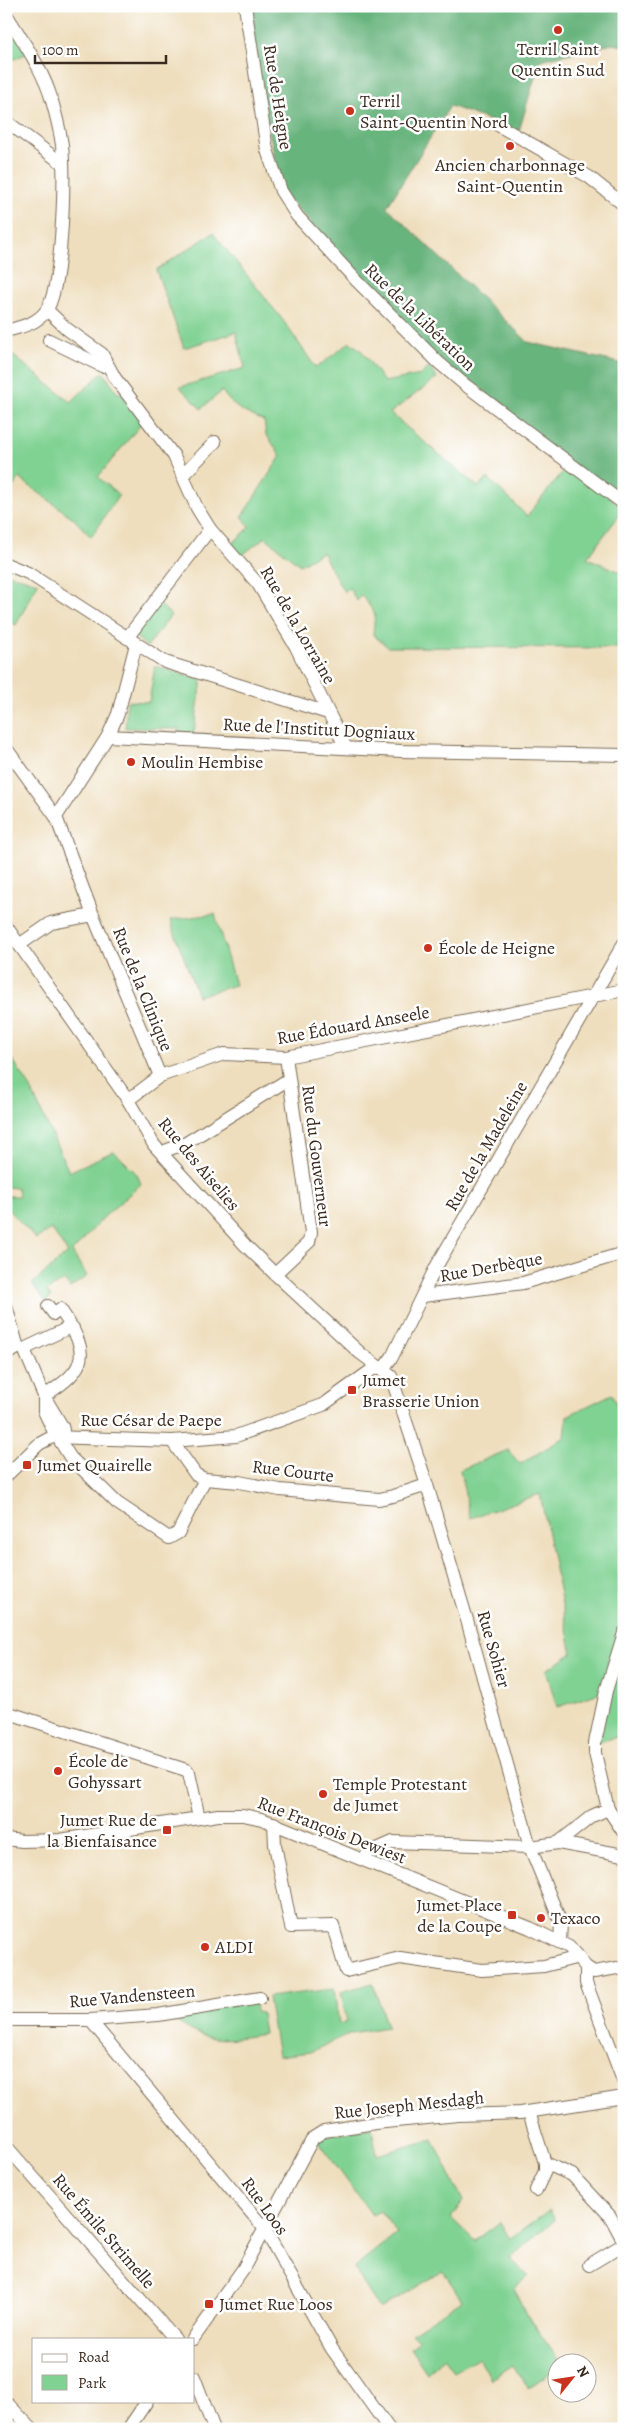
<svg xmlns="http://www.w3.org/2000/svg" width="630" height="2435" viewBox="0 0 630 2435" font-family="Alegreya,serif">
<rect width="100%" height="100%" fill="#fff"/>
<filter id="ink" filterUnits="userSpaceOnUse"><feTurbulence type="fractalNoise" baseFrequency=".02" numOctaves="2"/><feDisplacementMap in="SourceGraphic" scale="10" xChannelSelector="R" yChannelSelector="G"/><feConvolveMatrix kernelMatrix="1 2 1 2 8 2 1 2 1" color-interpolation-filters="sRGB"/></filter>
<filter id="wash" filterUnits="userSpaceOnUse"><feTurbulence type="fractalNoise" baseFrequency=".0096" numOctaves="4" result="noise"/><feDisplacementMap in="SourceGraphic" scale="20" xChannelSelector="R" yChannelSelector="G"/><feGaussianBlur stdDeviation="1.12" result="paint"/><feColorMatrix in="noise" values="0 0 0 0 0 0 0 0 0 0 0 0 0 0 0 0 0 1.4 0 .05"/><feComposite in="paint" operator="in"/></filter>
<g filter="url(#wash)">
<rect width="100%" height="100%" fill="#eedebd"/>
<g fill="#80d293" stroke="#5e7e58">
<path d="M15 27 30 52 6 63V34Z"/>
<path d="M213 233 282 319 316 368 350 342 362 351 384 382 421 375 429 367 437 378 390 413 478 487 488 478 527 516 570 463 624 509 587 558 623 573 624 615H621L624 648 388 647 373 635 375 614 362 595 357 601 349 588 344 592 322 552 300 565 265 537 240 557 232 544 250 527 242 516 281 456 266 434 264 421C245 413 233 408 222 391L201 409 180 387 245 368 236 332 184 348 156 270Z"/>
<path d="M6 350 71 402 103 372 118 394 124 390 146 418 98 477 119 495 91 537 73 518 19 478 6 498Z"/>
<path d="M6 573 38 583 16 625 6 621Z"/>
<path d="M159 604 171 615 147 647 134 635Z"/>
<path d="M155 666 202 680 193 738 179 735V729L125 728 127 701 149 702Z"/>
<path d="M215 914 235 985 198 996 170 920Z"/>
<path d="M6 1050 29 1085 69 1172 114 1151 137 1174 141 1184 106 1215 72 1252 87 1276 70 1288 64 1280 47 1291 51 1297 46 1302 32 1284 68 1253 51 1229 36 1239 6 1207V1196H19L18 1188 6 1187Z"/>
<path d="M612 1394 624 1420V1735L595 1743 606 1691 557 1707 546 1670 572 1654 540 1494 470 1518 460 1470 508 1450 520 1464 565 1437 567 1416Z"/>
<path d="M373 1983 387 2027 351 2033 310 2052 278 2056 268 1997 334 1989 339 2024 347 2021 341 1992Z"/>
<path d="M254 1999 256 2012 261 2013 264 2034C226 2040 210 2044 177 2022L187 2010Z"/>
<path d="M372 2128 377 2155 433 2139 463 2201 451 2218 475 2241 500 2222 510 2239 550 2210 555 2219 510 2258 528 2276 513 2289 529 2318 560 2362H558L557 2368 528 2388 513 2365 491 2379 479 2357 453 2372 445 2357 427 2373 410 2348 419 2340 412 2333 462 2300 443 2271 380 2309 353 2268 397 2233 380 2211 372 2215 315 2137Z"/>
</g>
<path fill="#68b47d" stroke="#526f4e" d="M245 6H624V46L612 44 540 60 519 131 450 106 387 207 528 342 624 364V504L438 362 281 191Z"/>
</g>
<g filter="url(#ink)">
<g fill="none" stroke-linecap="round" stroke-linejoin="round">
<g stroke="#7a6956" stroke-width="14">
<g id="minor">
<path d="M245 6 267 150 281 191 297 216 356 280 438 362 464 384 624 504"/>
<path d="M6 14C22 40 44 71 52 101 56 115 60 131 62 145 65 177 63 287 46 311 37 324 20 327 6 331"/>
<path d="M6 121 63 164"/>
<path d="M496 124 589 177 624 205"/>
<path d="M47 310 67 329 102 354 115 378 174 456 197 508 210 529 258 584 296 647 346 748"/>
<path d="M49 340 102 366 107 363"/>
<path d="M183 475 215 442"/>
<path d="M6 564 28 573 165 662 328 713"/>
<path d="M127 638 210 529"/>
<path d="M108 736 401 751 624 755"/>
<path d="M6 748 56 817 93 915 160 1076"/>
<path d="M56 817 108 736 118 714 136 644"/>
<path d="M6 926 128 1100 154 1145 245 1245 275 1274 360 1353 391 1376 427 1485 467 1620 530 1847 561 1923 560 1942"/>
<path d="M19 945 51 923 93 915"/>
<path d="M128 1100 160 1076 224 1054 286 1057 624 990"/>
<path d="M162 1152 186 1143 289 1079"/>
<path d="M275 1274 309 1242 311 1232 286 1057"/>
<path d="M423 1296 523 1283 624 1253"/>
<path d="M6 1306 18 1348 6 1354"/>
<path d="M24 1349 44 1396 62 1426 63 1430 59 1437"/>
<path d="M24 1349 66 1329 73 1328"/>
<path d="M383 1369 392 1357 436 1267 624 943"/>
<path d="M44 1396V1411L52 1428 70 1457 117 1503 169 1538 178 1533 205 1479"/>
<path d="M44 1396C90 1367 90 1353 60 1309L54 1314 48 1306"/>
<path d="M172 1441 196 1475 205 1479 239 1482 280 1490 379 1499 393 1496 427 1485"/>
<path d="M6 1476 39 1444 52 1437 172 1441 236 1436 323 1405 373 1369H383"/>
<path d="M624 1633 606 1691 595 1743V1753L608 1809 624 1833"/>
<path d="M6 1712 186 1770 189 1773 199 1818"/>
<path d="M274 1823 275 1845 291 1927 333 1926 346 1971 400 1958 482 1970 544 1966 579 1957"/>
<path d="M6 1839 22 1841 60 1840 218 1815H243L262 1819 530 1928 569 1947 586 1967 594 1972 617 1968 624 1970"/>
<path d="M558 1843 592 1816 608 1809"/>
<path d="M363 1859 368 1853 393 1842 530 1847 558 1843 624 1855"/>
<path d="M586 1967V1983L624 2083"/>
<path d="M6 2020H90L158 2015 260 1998"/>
<path d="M90 2020 264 2228 332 2349 389 2429"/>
<path d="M529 2112 545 2163V2171L536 2190"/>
<path d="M6 2146 175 2339"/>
<path d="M545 2163 572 2175 610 2216 624 2242"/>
<path d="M589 2265 624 2244"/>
<path d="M193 2339 243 2269 313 2138 324 2131 375 2123 458 2115 520 2113 624 2097"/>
<path d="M194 2377 214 2429"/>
<path d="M6 2402 32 2429"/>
<path d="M128 2429 147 2401"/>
</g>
</g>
<use href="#minor" stroke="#fff" stroke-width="12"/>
</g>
</g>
<g fill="#c8321e" stroke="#fff" stroke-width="2">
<circle cx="558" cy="30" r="5"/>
<circle cx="350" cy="111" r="5"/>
<circle cx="510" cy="146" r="5"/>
<circle cx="131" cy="762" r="5"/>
<circle cx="428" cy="948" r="5"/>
<rect x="347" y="1385" width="10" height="10" rx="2.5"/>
<rect x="22" y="1460" width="10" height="10" rx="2.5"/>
<circle cx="58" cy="1771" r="5"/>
<circle cx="323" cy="1794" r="5"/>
<rect x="162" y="1825" width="10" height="10" rx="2.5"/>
<rect x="507" y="1910" width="10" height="10" rx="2.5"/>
<circle cx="541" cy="1918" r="5"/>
<circle cx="205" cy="1947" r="5"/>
<rect x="204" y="2299" width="10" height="10" rx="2.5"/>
</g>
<g text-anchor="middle" stroke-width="5" stroke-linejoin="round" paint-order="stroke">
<g font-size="18" fill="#3b2a1e" stroke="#fff" text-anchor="start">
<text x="558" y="55" text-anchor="middle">Terril Saint<tspan x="558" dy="21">Quentin Sud</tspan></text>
<text x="360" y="107">Terril<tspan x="360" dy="21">Saint-Quentin Nord</tspan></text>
<text x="510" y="171" text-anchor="middle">Ancien charbonnage<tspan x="510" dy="21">Saint-Quentin</tspan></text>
<text x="141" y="768">Moulin Hembise</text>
<text x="438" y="954">École de Heigne</text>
<text x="362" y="1386">Jumet<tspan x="362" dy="21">Brasserie Union</tspan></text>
<text x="37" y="1471">Jumet Quairelle</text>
<text x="68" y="1767">École de<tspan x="68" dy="21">Gohyssart</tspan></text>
<text x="333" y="1790">Temple Protestant<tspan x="333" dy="21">de Jumet</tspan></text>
<text x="157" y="1826" text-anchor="end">Jumet Rue de<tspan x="157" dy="21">la Bienfaisance</tspan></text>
<text x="502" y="1911" text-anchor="end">Jumet Place<tspan x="502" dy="21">de la Coupe</tspan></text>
<text x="551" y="1924">Texaco</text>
<text x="215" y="1953">ALDI</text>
<text x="219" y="2310">Jumet Rue Loos</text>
</g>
<g font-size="18" fill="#3b2a1e" stroke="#fff">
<text transform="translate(278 97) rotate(81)" y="6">Rue de Heigne</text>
<text transform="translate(420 317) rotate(44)" y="6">Rue de la Libération</text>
<text transform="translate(298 625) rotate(60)" y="6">Rue de la Lorraine</text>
<text transform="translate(319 729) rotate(3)" y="6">Rue de l'Institut Dogniaux</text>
<text transform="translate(143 989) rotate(68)" y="6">Rue de la Clinique</text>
<text transform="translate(353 1025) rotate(-10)" y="6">Rue Édouard Anseele</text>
<text transform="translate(486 1146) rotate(-60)" y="6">Rue de la Madeleine</text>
<text transform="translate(317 1156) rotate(83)" y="6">Rue du Gouverneur</text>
<text transform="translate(199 1164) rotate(50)" y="6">Rue des Aiselies</text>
<text transform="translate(491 1267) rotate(-10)" y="6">Rue Derbèque</text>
<text x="151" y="1426">Rue César de Paepe</text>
<text transform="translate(293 1471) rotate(7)" y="6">Rue Courte</text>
<text transform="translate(494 1649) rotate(74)" y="6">Rue Sohier</text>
<text transform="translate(332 1830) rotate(21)" y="6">Rue François Dewiest</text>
<text transform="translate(132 1996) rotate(-5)" y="6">Rue Vandensteen</text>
<text transform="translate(409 2105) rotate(-6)" y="6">Rue Joseph Mesdagh</text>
<text transform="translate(265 2206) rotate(54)" y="6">Rue Loos</text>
<text transform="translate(104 2231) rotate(49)" y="6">Rue Émile Strimelle</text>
</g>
</g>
<rect width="630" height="2435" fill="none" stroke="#fff" stroke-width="25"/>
<rect x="32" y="2338" width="162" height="65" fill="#ffffff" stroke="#b1aaa5"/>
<rect x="42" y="2354" width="25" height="8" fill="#ffffff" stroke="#b1aaa5"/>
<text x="78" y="2362" font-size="15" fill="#3b2a1e">Road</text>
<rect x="42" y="2375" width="25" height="15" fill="#80d293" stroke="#b1aaa5"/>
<text x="78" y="2388" font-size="15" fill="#3b2a1e">Park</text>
<g transform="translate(572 2378) rotate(60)"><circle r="24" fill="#ffffff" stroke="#b1aaa5"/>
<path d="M0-4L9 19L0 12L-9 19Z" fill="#c8321e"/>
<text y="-8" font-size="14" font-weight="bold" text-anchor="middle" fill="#3b2a1e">N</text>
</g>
<path d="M35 55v8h131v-8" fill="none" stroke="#3b2a1e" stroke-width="2.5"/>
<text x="42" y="55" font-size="15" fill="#3b2a1e" stroke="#ffffff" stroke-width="4" paint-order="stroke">100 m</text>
</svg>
